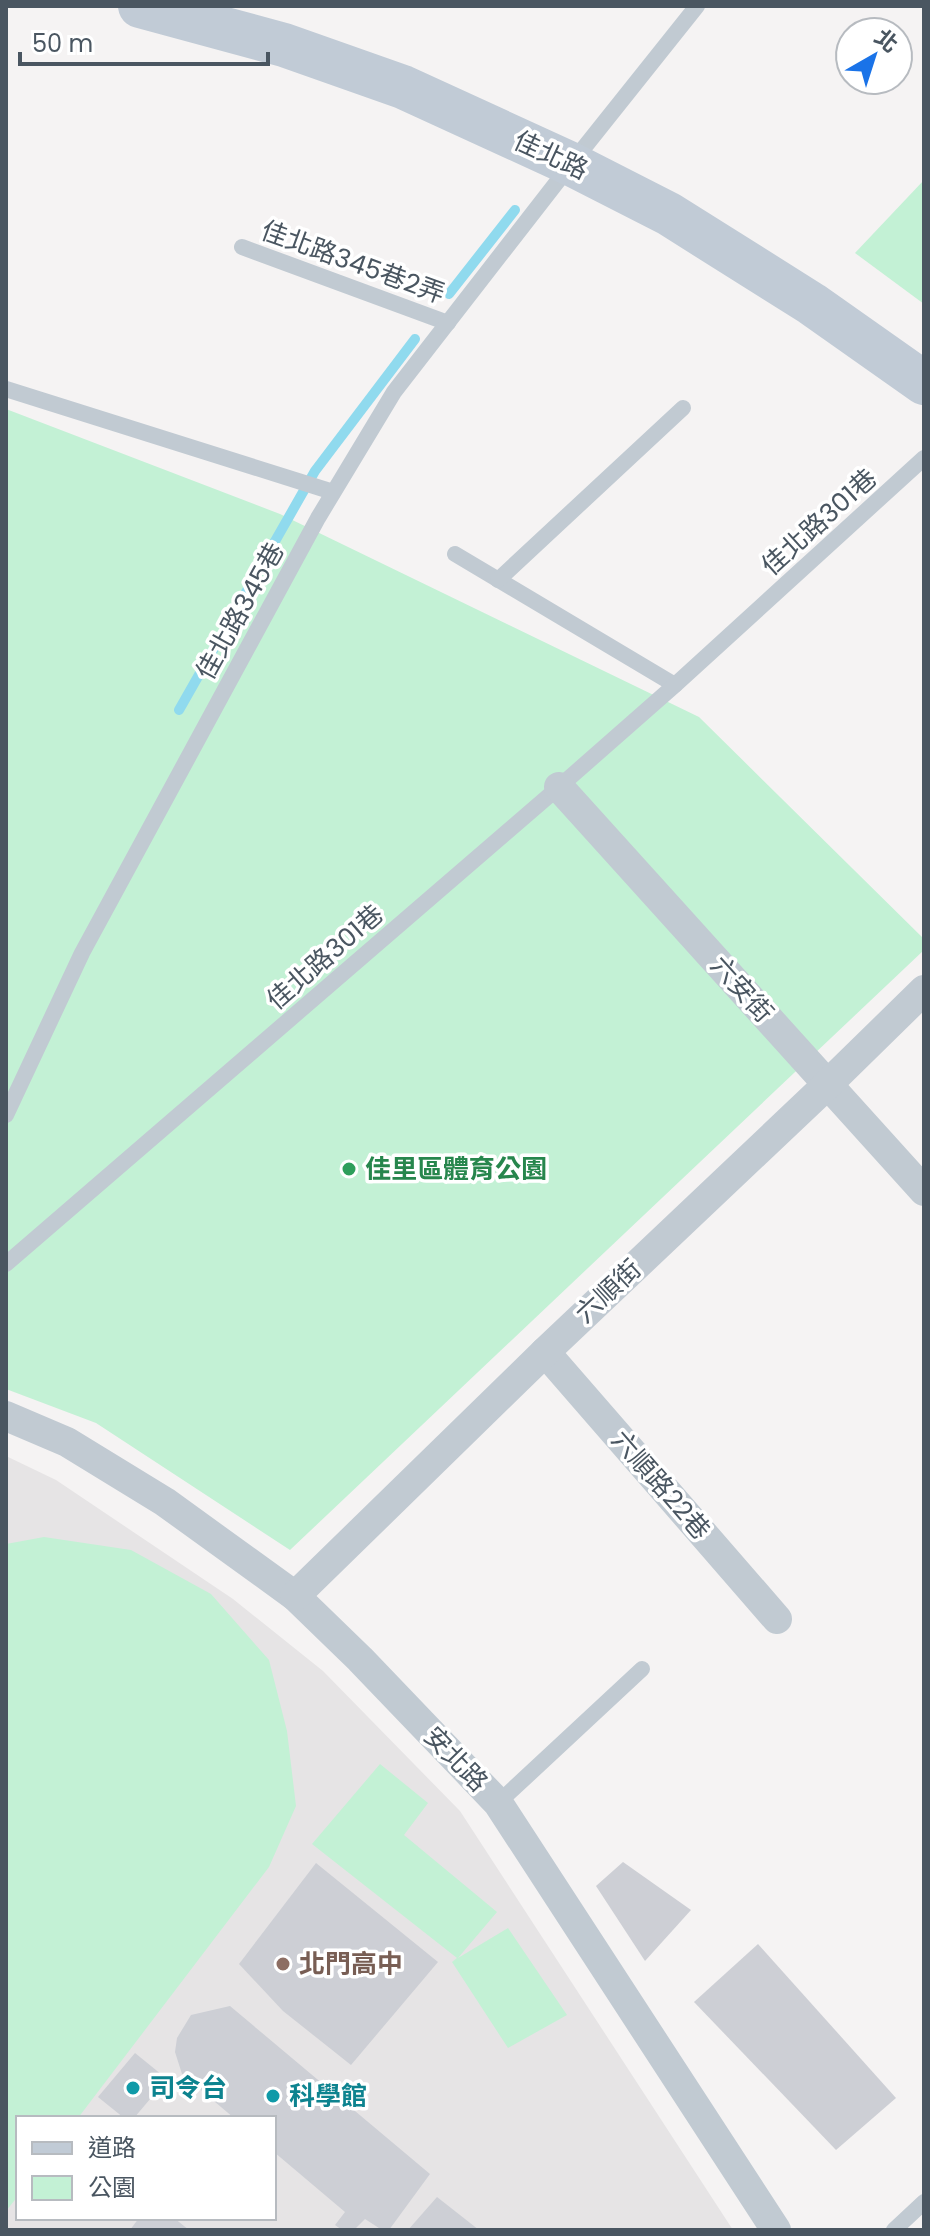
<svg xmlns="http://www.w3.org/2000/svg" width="930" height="2236" viewBox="0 0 930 2236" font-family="Poppins,'Noto Sans TC',sans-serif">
<rect width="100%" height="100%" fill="#f5f3f3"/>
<path fill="#e6e4e5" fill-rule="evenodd" d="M6 1456 56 1480 233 1599 323 1671 460 1811 733 2230H6ZM18 2118H274V2218H18Z"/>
<g fill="#c3f1d5">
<path d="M924 180V304L855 253Z"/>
<path d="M6 409 280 514 699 717 924 939V950L290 1550 96 1423 6 1389Z"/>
<path d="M44 1537 131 1550 211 1594 269 1660 287 1731 296 1806 269 1867 78 2118H18V2196L6 2211V1544Z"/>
<path d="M380 1764 428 1803 404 1835 497 1912 458 1958 508 1928 567 2015 508 2048 452 1962 457 1958 312 1844Z"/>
</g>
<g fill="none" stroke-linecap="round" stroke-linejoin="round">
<g stroke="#90daee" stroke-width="10">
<path d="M449 294 515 210"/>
<path d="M179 710 315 471 415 339"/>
</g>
</g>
<g fill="#cdcfd5">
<path d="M623 1862 691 1910 645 1961 596 1886Z"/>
<path d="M316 1863 438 1962 351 2065 283 2011 239 1964Z"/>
<path d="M758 1944 896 2098 836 2150 694 2002Z"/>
<path d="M230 2006 430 2174 389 2230H382L365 2219 354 2230H342L335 2225 345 2212 274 2152V2118H234L182 2074 175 2052 177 2038 191 2015Z"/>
<path d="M135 2053 167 2079 134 2118H124L98 2097Z"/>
<path d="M437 2197 479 2230H408Z"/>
<path d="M139 2218H174L189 2230H130Z"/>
</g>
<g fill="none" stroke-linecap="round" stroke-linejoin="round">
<g stroke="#c1cad2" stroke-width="16">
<path d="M242 247 448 323"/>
<path d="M6 389 333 492"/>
<path d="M455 554 675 685"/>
<path d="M498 580 683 408"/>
<path d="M6 1115 82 953 318 518 394 392 571 164 697 6"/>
<path d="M6 1264 559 787 675 685 924 458"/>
<path d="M498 1803 642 1669"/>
<path d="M894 2230 924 2202"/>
</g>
<g stroke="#c1cad2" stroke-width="30">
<path d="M559 787 924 1191"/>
<path d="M545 1352 777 1619"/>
<path d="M6 1416 67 1442 165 1502 295 1596 360 1659 498 1803 776 2230"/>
<path d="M295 1596 545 1352 828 1084 924 990"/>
</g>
<path stroke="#c1cbd6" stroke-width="44" d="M140 6 284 45 403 87 571 164 669 214 812 304 924 383"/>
</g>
<circle fill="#2e9e5b" stroke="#fff" stroke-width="3" cx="349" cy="1169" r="8"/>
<circle fill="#8d6e63" stroke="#fff" stroke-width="3" cx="283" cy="1964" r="8"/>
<g fill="#0f9aa8" stroke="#fff" stroke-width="3">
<circle cx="133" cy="2088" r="8"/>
<circle cx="273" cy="2096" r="8"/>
</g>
<g text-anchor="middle" stroke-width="7" stroke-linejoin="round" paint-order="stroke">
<g font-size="26" fill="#4a5661" stroke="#fff">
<text transform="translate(551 155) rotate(25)" y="9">佳北路</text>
<text transform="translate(353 262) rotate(20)" y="9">佳北路345巷2弄</text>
<text transform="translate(819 522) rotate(-42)" y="9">佳北路301巷</text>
<text transform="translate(240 611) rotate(-61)" y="9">佳北路345巷</text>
<text transform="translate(325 957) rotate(-41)" y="9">佳北路301巷</text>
<text transform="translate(742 989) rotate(48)" y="9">六安街</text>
<text transform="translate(608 1291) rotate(-43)" y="9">六順街</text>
<text transform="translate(661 1485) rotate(49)" y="9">六順路22巷</text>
<text transform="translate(456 1759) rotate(46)" y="9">安北路</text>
</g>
<g font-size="26" font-weight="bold" fill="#27864d" stroke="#fff" text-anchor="start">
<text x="365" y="1178">佳里區體育公園</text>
</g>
<g font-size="26" font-weight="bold" fill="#785e54" stroke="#fff" text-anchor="start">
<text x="299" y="1973">北門高中</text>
</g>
<g font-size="26" font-weight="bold" fill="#0d838f" stroke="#fff" text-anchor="start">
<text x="149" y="2097">司令台</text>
<text x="289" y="2105">科學館</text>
</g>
</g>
<rect width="930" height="2236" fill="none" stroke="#4a5661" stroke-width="16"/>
<rect x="16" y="2116" width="260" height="104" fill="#ffffff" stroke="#b7bbc0" stroke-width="2"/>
<rect x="32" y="2142" width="40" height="12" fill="#c1cbd6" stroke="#b7bbc0" stroke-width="2"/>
<text x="88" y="2156" font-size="24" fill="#4a5661">道路</text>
<rect x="32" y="2176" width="40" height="24" fill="#c3f1d5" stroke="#b7bbc0" stroke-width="2"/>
<text x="88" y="2196" font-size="24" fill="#4a5661">公園</text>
<g transform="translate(874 56) rotate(39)"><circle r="38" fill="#ffffff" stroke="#b7bbc0" stroke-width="2"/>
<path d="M0-6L14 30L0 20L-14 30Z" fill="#1a73e8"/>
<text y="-12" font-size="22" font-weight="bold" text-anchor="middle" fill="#4a5661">北</text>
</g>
<path d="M20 52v12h248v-12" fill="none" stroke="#4a5661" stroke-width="4"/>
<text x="32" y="52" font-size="24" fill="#4a5661" stroke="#ffffff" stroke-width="6" paint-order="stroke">50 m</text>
</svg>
